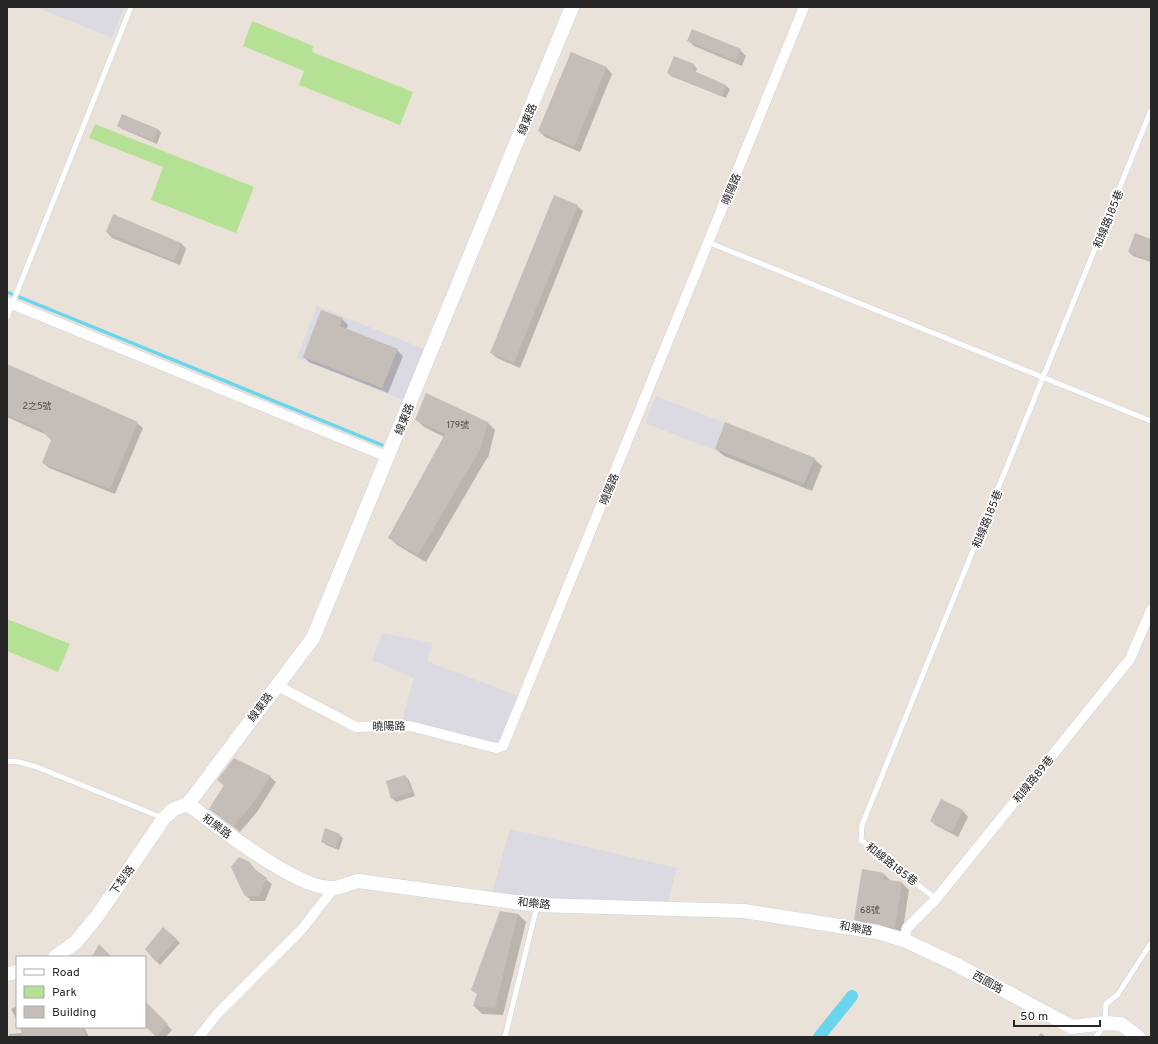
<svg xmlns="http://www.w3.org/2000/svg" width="1158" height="1044" viewBox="0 0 1158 1044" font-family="Overpass,'Noto Sans TC',sans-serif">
<rect width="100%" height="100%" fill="#eae1d8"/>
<g fill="#dbd9e2">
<path d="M36 7H124L112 38Z"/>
<path d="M317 306 424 349 404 400 297 358Z"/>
<path d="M656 396 817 459 806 486 645 423Z"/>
<path d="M382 633 433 643 427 661 518 696 496 748 402 721 414 678 372 660Z"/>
<path d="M510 829 677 868 666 908 490 900Z"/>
</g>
<g fill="#b5e194">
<path d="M252 21 313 46 312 52 413 92 400 125 299 85 304 71 243 46Z"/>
<path d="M95 124 254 187 236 233 151 200 163 167 89 138Z"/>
<path d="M7 619 70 644 58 672 7 651Z"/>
</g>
<g fill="#0003">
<path d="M688 40 740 50 746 56 742 66 694 46Z"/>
<path d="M571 53 607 68 612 74 580 152 545 137 539 131Z"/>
<path d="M675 57 694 65 697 69 695 73 726 86 730 89 726 98 671 76 668 73Z"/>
<path d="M118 126 158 129 161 133 157 144 122 129Z"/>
<path d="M577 206 583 211 520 368 497 358 491 353Z"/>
<path d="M107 232 181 243 186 249 180 265 112 238Z"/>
<path d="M1151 240V262L1133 256 1129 252Z"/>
<path d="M342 319 348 325 346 330 397 350 403 356 388 393 309 362 304 357Z"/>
<path d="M7 365 137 423 143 428 115 494 49 468 43 463 52 440 47 435 7 417Z"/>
<path d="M416 419 487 422 495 430 488 458H487L426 562 397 545 389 537 444 437 424 427Z"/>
<path d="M716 449 814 459 822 466 812 491 724 456Z"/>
<path d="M405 776 409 780 415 796 396 802 392 798Z"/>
<path d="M270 777 276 782 257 812 240 832 211 809 225 786 218 780Z"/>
<path d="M942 801 963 811 968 817 958 837 937 826 931 821Z"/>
<path d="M339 835 343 838 339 850 326 845 322 841Z"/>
<path d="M250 863 257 872 272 884 265 901H251L246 895Z"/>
<path d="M884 874 891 881 902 883 909 890 902 935 863 927 855 919Z"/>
<path d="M500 912 518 914 526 922 503 1015 482 1014 474 1006 478 995 473 990Z"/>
<path d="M176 939 180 943 160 965 156 961Z"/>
<path d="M145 1002 172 1030 166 1037H158L145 1024Z"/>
<path d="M17 1006V1020L11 1009Z"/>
<path d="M20 1027H84L89 1037H9V1034L23 1033Z"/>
<path d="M1041 1033 1046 1037H1038Z"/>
</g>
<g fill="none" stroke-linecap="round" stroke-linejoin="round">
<path stroke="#69d6ed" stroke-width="3.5" d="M7 292 382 445"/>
<path stroke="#69d6ed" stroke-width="12" d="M819 1037 852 996"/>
</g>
<g fill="#c5beb8">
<path d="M692 29 741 49 736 61 687 41Z"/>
<path d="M571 52 607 67 574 147 538 131Z"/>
<path d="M674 56 694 64 692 70 726 85 722 96 667 73Z"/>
<path d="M122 114 158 129 153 141 117 126Z"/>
<path d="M554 195 578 205 514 363 490 353Z"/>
<path d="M113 214 181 243 174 261 106 232Z"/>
<path d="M1135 233 1151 239V261L1128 252Z"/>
<path d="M321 310 343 318 340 326 398 349 382 388 303 357Z"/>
<path d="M7 364 138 422 110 489 42 463 51 440 41 430 7 415Z"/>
<path d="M426 393 488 422 480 451H479L418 555 388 538 445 434 415 420Z"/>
<path d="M725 422 815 458 804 484 715 449Z"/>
<path d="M234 758 271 776 251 806 233 827 209 809 224 785 217 780Z"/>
<path d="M405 775 412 792 391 799 386 781Z"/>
<path d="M941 799 963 810 952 832 930 821Z"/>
<path d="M325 828 340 834 336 847 321 842Z"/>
<path d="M239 857 250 862 253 868 267 878 259 896H245L242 891 231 867Z"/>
<path d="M862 869 884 873 883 879 902 882 895 928 854 920Z"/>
<path d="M500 911 518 914 495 1008 473 1006 477 994 471 990Z"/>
<path d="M163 927 177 939 156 962 145 949Z"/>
<path d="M99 944 112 957H92Z"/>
<path d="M145 1001 168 1024 156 1037 145 1026Z"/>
<path d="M19 1027H82L86 1037H24Z"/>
</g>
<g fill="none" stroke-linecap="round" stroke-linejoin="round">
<g stroke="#cdd3e0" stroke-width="6">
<g id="lane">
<path d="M710 243 1151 421"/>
<path d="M7 317 131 7"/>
<path d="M7 761 19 762 37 767 163 818"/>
<path d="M936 899 861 840 862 825 1151 110"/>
<path d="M505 1037 537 906"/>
<path d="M1096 1037 1105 1023 1106 1004 1118 994 1151 943"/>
</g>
</g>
<g stroke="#cdd3e0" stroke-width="11">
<g id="street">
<path d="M7 302 388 457"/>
<path d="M276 685 356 727 410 726 496 748 503 746 804 7"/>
<path d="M904 940 907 928 936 899 1130 659 1151 610"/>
<path d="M199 1037 218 1013 302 929 334 888"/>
</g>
</g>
<g stroke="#cdd3e0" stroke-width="15">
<g id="secondary">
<path d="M188 804C218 826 298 891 335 888 342 887 351 883 358 881L537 905 744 911 877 932 904 940 955 964 1072 1027 1105 1023 1121 1024 1138 1037"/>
<path d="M188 804 313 638 572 7"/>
<path d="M55 957 76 942 98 915 164 818 174 809 188 804"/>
<path d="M7 974 17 972"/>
</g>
</g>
<use href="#lane" stroke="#fff" stroke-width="5"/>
<use href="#street" stroke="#fff" stroke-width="10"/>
<use href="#secondary" stroke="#fff" stroke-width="14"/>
</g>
<g text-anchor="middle" stroke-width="3.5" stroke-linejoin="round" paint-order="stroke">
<g font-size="9" fill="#4e4d4b">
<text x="37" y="409">2之5號</text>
<text x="458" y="428">179號</text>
<text x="870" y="913">68號</text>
</g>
<g font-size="11" fill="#272727" stroke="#fff">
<text transform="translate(527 119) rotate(-68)" y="4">線東路</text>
<text transform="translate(731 189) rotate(-68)" y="4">曉陽路</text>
<text transform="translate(1108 219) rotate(-68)" y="4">和線路185巷</text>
<text transform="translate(404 419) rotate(-68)" y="4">線東路</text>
<text transform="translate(609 489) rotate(-68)" y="4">曉陽路</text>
<text transform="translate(987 519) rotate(-68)" y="4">和線路185巷</text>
<text transform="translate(260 707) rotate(-53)" y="4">線東路</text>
<text transform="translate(389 726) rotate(-1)" y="4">曉陽路</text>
<text transform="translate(1033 779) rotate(-51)" y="4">和線路89巷</text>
<text transform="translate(217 826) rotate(36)" y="4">和樂路</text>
<text transform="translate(892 864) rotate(38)" y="4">和線路185巷</text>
<text transform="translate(122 880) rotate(-55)" y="4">下犁路</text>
<text transform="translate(534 903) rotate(6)" y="4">和樂路</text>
<text transform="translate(856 928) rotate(10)" y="4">和樂路</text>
<text transform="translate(988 982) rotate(29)" y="4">西園路</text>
</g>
</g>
<rect width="1158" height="1044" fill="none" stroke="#272727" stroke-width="16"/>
<rect x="16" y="956" width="130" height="72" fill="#ffffff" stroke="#a9a9a9"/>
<rect x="24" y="969" width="20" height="6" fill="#ffffff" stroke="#a9a9a9"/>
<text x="52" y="976" font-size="12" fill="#272727">Road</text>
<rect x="24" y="986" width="20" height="12" fill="#b5e194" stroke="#a9a9a9"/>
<text x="52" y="996" font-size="12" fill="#272727">Park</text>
<rect x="24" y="1006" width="20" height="12" fill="#c5beb8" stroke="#a9a9a9"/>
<text x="52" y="1016" font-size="12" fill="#272727">Building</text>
<path d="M1014 1020v6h86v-6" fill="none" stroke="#272727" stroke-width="2"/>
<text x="1020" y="1020" font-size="12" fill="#272727" stroke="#ffffff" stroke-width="3" paint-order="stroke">50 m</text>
</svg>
